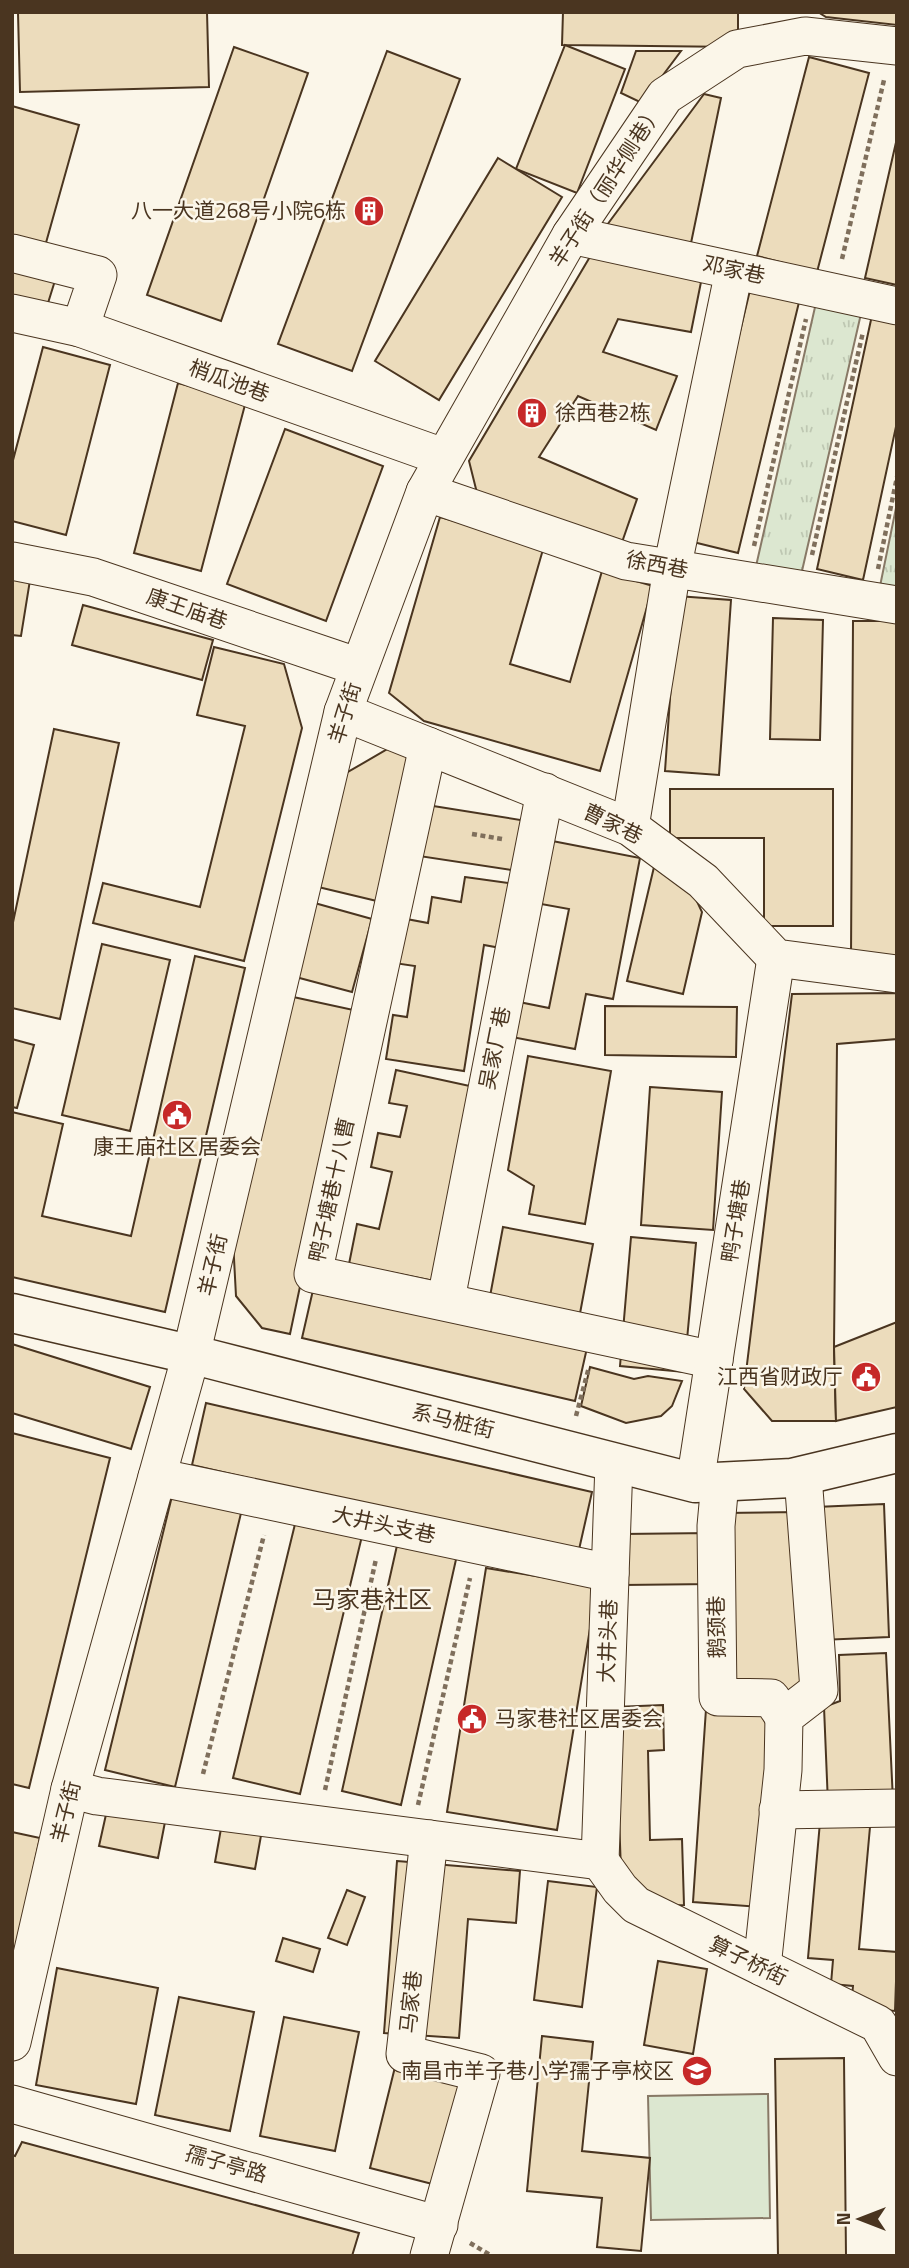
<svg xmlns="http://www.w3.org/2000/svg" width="909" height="2268" viewBox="0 0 909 2268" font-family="'Titillium Web','Noto Sans SC',sans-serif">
<defs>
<pattern id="grass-tufts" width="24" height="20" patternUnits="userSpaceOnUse" patternTransform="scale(1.75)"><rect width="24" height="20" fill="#dce7d0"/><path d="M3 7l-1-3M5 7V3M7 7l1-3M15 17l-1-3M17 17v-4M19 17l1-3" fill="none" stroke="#bec7b2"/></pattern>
</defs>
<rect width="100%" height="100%" fill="#fbf6e9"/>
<g fill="url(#grass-tufts)" stroke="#887966" stroke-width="2">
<path d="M818 294 863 305 799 584 754 575Z"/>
<path d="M897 503V599L878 596Z"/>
</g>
<path fill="#dce7d0" stroke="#887966" stroke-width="2" d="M768 2094 770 2218 651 2220 648 2096Z"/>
<g fill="#ecdcbc" stroke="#4a3520" stroke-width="2">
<path d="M207 12 209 87 20 92 18 13Z"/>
<path d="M563 12H738V47L562 45Z"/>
<path d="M818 12H897V25L826 17Z"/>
<path d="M565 45 625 69 577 193 516 169Z"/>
<path d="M234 47 308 73 221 321 147 295Z"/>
<path d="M387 51 460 79 352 371 278 344Z"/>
<path d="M636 51H681L642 103 621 93Z"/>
<path d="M809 57 869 73 817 272 757 256Z"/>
<path d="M704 94 721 98 691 243 607 225Z"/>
<path d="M12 106 79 125 42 257 12 249Z"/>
<path d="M897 138V285L865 278Z"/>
<path d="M498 158 562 197 439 400 375 361Z"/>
<path d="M594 250 703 272 691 332 618 319 603 352 677 376 656 430 578 396 539 457 637 499 620 548 477 493 469 461Z"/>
<path d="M12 258 58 271 43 319 12 310Z"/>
<path d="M752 282 801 294 738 553 689 541Z"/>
<path d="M874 306 897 311V422L863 580 817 569Z"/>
<path d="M43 347 110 365 66 535 12 521V464Z"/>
<path d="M178 383 246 401 201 571 134 553Z"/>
<path d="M285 429 383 466 326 621 227 584Z"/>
<path d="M440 517 544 546 510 664 570 682 602 571 653 586 600 771 424 721 389 693Z"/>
<path d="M12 572 31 574 21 636 12 635Z"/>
<path d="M677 596 731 600 719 775 665 771Z"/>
<path d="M83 605 213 640 202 680 72 645Z"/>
<path d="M773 618 823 620 820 740 770 739Z"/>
<path d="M853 621H897V956H851Z"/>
<path d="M214 647 284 664 302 728 244 961 93 923 103 883 200 907 245 726 197 715Z"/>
<path d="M54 729 119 743 60 1019 12 1008V927Z"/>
<path d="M391 747 415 761 381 902 314 886 341 776Z"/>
<path d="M670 789H833V926H764V838H670Z"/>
<path d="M427 805 533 822 525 872 419 856Z"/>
<path d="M542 839 640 858 613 999 586 994 575 1049 501 1035 509 1000 549 1008 569 909 530 902Z"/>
<path d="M654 867 684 874 702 912 683 994 627 981Z"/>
<path d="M465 877 516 884 506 949 484 945 464 1071 386 1059 393 1015 407 1017 415 966 394 963 401 918 428 923 432 897 461 902Z"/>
<path d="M311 902 372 919 352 992 292 976Z"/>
<path d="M102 944 170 960 130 1131 62 1115Z"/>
<path d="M195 956 245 968 165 1312 12 1277V1112L63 1124 42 1216 131 1236Z"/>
<path d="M897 993V1039L837 1044 834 1347 836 1421H772L744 1389 792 994Z"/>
<path d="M284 995 358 1011 290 1334 262 1328 236 1296 233 1240Z"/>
<path d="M605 1006 737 1007 736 1057 605 1055Z"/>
<path d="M12 1039 34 1045 17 1108 12 1107Z"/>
<path d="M528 1056 611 1071 585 1224 529 1214 534 1186 508 1170Z"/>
<path d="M396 1070 479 1088 439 1282 349 1264 357 1224 379 1229 392 1172 371 1167 378 1133 400 1137 407 1106 389 1103Z"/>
<path d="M650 1087 722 1092 713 1230 641 1225Z"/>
<path d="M503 1227 593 1244 578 1324 488 1307Z"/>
<path d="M631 1237 696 1243 684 1372 620 1366Z"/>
<path d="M316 1277 589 1339 575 1401 302 1338Z"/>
<path d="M897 1322V1407L836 1421 834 1347Z"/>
<path d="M12 1344 150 1387 131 1449 12 1413Z"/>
<path d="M590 1367 634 1379 648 1376 682 1381 672 1406 661 1416 626 1423 581 1406Z"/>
<path d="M206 1403 592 1492 578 1554 192 1465Z"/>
<path d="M12 1433 110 1458 29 1788 12 1784Z"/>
<path d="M173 1492 242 1509 175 1787 105 1770Z"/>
<path d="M884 1504 889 1637 821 1640 816 1507Z"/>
<path d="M798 1512 801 1691 728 1692 724 1513Z"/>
<path d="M296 1520 362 1536 300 1794 233 1778Z"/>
<path d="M711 1533 712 1584 623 1585 622 1534Z"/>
<path d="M398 1541 457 1555 401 1805 342 1791Z"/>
<path d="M486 1568 597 1586 557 1830 447 1812Z"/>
<path d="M886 1653 893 1801 828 1804 824 1707 840 1701 839 1655Z"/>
<path d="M663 1705 664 1750 648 1751 650 1840 682 1839 684 1905 649 1907 621 1871 615 1707Z"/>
<path d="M706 1709 772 1713 760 1907 693 1902Z"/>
<path d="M107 1810 165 1822 158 1858 99 1846Z"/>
<path d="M820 1822 870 1827 859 1949 897 1952 895 2011 851 2007 853 1986 831 1984 833 1960 808 1958Z"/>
<path d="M222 1823 262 1830 255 1869 215 1862Z"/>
<path d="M12 1832 40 1838 12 1968Z"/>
<path d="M397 1861 520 1871 516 1923 468 1919 459 2038 384 2033Z"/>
<path d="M548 1881 597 1887 582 2007 534 2000Z"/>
<path d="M347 1890 365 1897 347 1945 328 1938Z"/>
<path d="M283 1938 320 1949 313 1972 276 1961Z"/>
<path d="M658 1961 707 1969 693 2054 644 2045Z"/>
<path d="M57 1968 158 1988 136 2104 36 2085Z"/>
<path d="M179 1997 254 2012 230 2131 155 2115Z"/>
<path d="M284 2017 359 2032 335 2151 260 2136Z"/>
<path d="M542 2036 593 2042 582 2151 650 2158 641 2251 597 2247 602 2198 527 2191Z"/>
<path d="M844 2058 846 2256H778L775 2059Z"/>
<path d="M396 2063 470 2081 444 2187 370 2168Z"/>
<path d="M22 2142 359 2233 352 2256H12V2155L15 2156Z"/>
</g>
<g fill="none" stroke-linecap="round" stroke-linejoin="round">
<g stroke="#4a3520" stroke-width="39">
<g id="minor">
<path d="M571 235 897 306"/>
<path d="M12 253 98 275 80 328"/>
<path d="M12 313 80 328 443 457"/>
<path d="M425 492 626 561 897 605"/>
<path d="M12 561 93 577 359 667"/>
<path d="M343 712 630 827 703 881 776 958 897 974"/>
<path d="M428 746 313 1274 714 1360"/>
<path d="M630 827 672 569 734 271"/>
<path d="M453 1303 448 1289 545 792"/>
<path d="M157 1477 610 1573"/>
<path d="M720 1482 716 1526 718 1697 771 1698 784 1717"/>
<path d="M695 1483 776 958"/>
<path d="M70 1789 97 1796 600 1861"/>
<path d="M778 1810 897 1808"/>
<path d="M600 1861 614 1463"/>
<path d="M600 1861 620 1889 636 1905 878 2024 897 2057"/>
<path d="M762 1967 783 1770 784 1717 819 1690 803 1476"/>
<path d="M12 2042 70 1789 191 1355 343 712 425 492 571 235 665 96 737 49 805 36 897 46"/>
<path d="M12 2104 439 2225"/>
<path d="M429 2256 481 2073 405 2054 429 1839"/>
</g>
</g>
<g stroke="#4a3520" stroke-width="41">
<path id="major" d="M12 1313 206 1358 695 1483 792 1478 897 1453"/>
</g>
<g stroke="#7f6f5c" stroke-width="4.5" stroke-dasharray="5 3.5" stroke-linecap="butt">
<path d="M842 259 884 80"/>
<path d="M754 546 806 319"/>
<path d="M812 555 863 332"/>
<path d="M878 569 897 477"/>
<path d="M472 834 502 839"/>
<path d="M576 1416 589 1367"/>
<path d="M203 1774 264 1535"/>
<path d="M325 1790 376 1559"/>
<path d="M418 1805 470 1578"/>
<path d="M470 2243 492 2256"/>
</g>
<use href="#minor" stroke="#fbf6e9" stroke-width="37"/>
<use href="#major" stroke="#fbf6e9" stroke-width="38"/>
</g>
<defs>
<g id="building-disc" transform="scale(1.575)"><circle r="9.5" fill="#c62828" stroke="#fbf6e9"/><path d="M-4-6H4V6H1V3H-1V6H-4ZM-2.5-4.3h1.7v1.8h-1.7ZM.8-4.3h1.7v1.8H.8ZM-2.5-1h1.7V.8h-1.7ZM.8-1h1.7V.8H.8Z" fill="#fff"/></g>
<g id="civic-disc" transform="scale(1.575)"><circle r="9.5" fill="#c62828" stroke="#fbf6e9"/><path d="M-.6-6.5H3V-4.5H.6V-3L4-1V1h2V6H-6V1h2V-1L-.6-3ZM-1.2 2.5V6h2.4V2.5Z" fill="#fff"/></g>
<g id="school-disc" transform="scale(1.575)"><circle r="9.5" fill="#c62828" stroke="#fbf6e9"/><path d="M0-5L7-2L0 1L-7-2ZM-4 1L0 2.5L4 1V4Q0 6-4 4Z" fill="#fff"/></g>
</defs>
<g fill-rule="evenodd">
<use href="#building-disc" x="369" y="211"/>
<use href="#building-disc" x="532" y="413"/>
<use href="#civic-disc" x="177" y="1115"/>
<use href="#civic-disc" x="866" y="1377"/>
<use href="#civic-disc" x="472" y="1719"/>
<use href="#school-disc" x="697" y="2071"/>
</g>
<g text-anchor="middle" stroke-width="5" stroke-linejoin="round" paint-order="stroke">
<g font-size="21" fill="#4a3520" stroke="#fbf6e9">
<text transform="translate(606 186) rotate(-57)" y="7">羊子街（丽华侧巷）</text>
<text transform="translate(734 270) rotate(12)" y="7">邓家巷</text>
<text transform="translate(229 381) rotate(20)" y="7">梢瓜池巷</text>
<text transform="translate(657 565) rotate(11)" y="7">徐西巷</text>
<text transform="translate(187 609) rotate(19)" y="7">康王庙巷</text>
<text transform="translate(345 713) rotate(-73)" y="7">羊子街</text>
<text transform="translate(613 824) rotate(26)" y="7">曹家巷</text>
<text transform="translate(495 1048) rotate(-79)" y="7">吴家厂巷</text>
<text transform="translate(332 1190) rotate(-78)" y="7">鸭子塘巷十八曹</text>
<text transform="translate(736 1221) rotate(-81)" y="7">鸭子塘巷</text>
<text transform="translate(213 1265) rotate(-77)" y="7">羊子街</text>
<text transform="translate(453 1421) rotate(14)" y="7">系马桩街</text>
<text transform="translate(384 1525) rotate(12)" y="7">大井头支巷</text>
<text transform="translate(717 1627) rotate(-91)" y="7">鹅颈巷</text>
<text transform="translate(608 1641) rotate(-88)" y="7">大井头巷</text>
<text transform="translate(66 1812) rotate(-76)" y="7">羊子街</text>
<text transform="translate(748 1961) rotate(26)" y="7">算子桥街</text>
<text transform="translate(411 2002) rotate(-84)" y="7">马家巷</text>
<text transform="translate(226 2164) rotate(16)" y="7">孺子亭路</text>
</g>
<g font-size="21" fill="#4a3520" stroke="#fbf6e9" text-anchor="end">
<text x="346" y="218">八一大道268号小院6栋</text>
<text x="555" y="420" text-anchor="start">徐西巷2栋</text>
<text x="177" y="1154" text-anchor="middle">康王庙社区居委会</text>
<text x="843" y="1384">江西省财政厅</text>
<text x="495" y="1726" text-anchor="start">马家巷社区居委会</text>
<text x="674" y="2078">南昌市羊子巷小学孺子亭校区</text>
</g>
<g font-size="24" fill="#4a3520" stroke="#fbf6e9">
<text x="372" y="1608">马家巷社区</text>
</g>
</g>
<rect width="909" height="2268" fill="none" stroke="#4a3520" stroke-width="28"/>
<g transform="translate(860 2219) rotate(270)" stroke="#fbf6e9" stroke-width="5" paint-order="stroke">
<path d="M0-5L12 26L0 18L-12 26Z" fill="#4a3520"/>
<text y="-10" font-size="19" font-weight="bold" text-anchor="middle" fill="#4a3520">N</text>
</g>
</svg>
